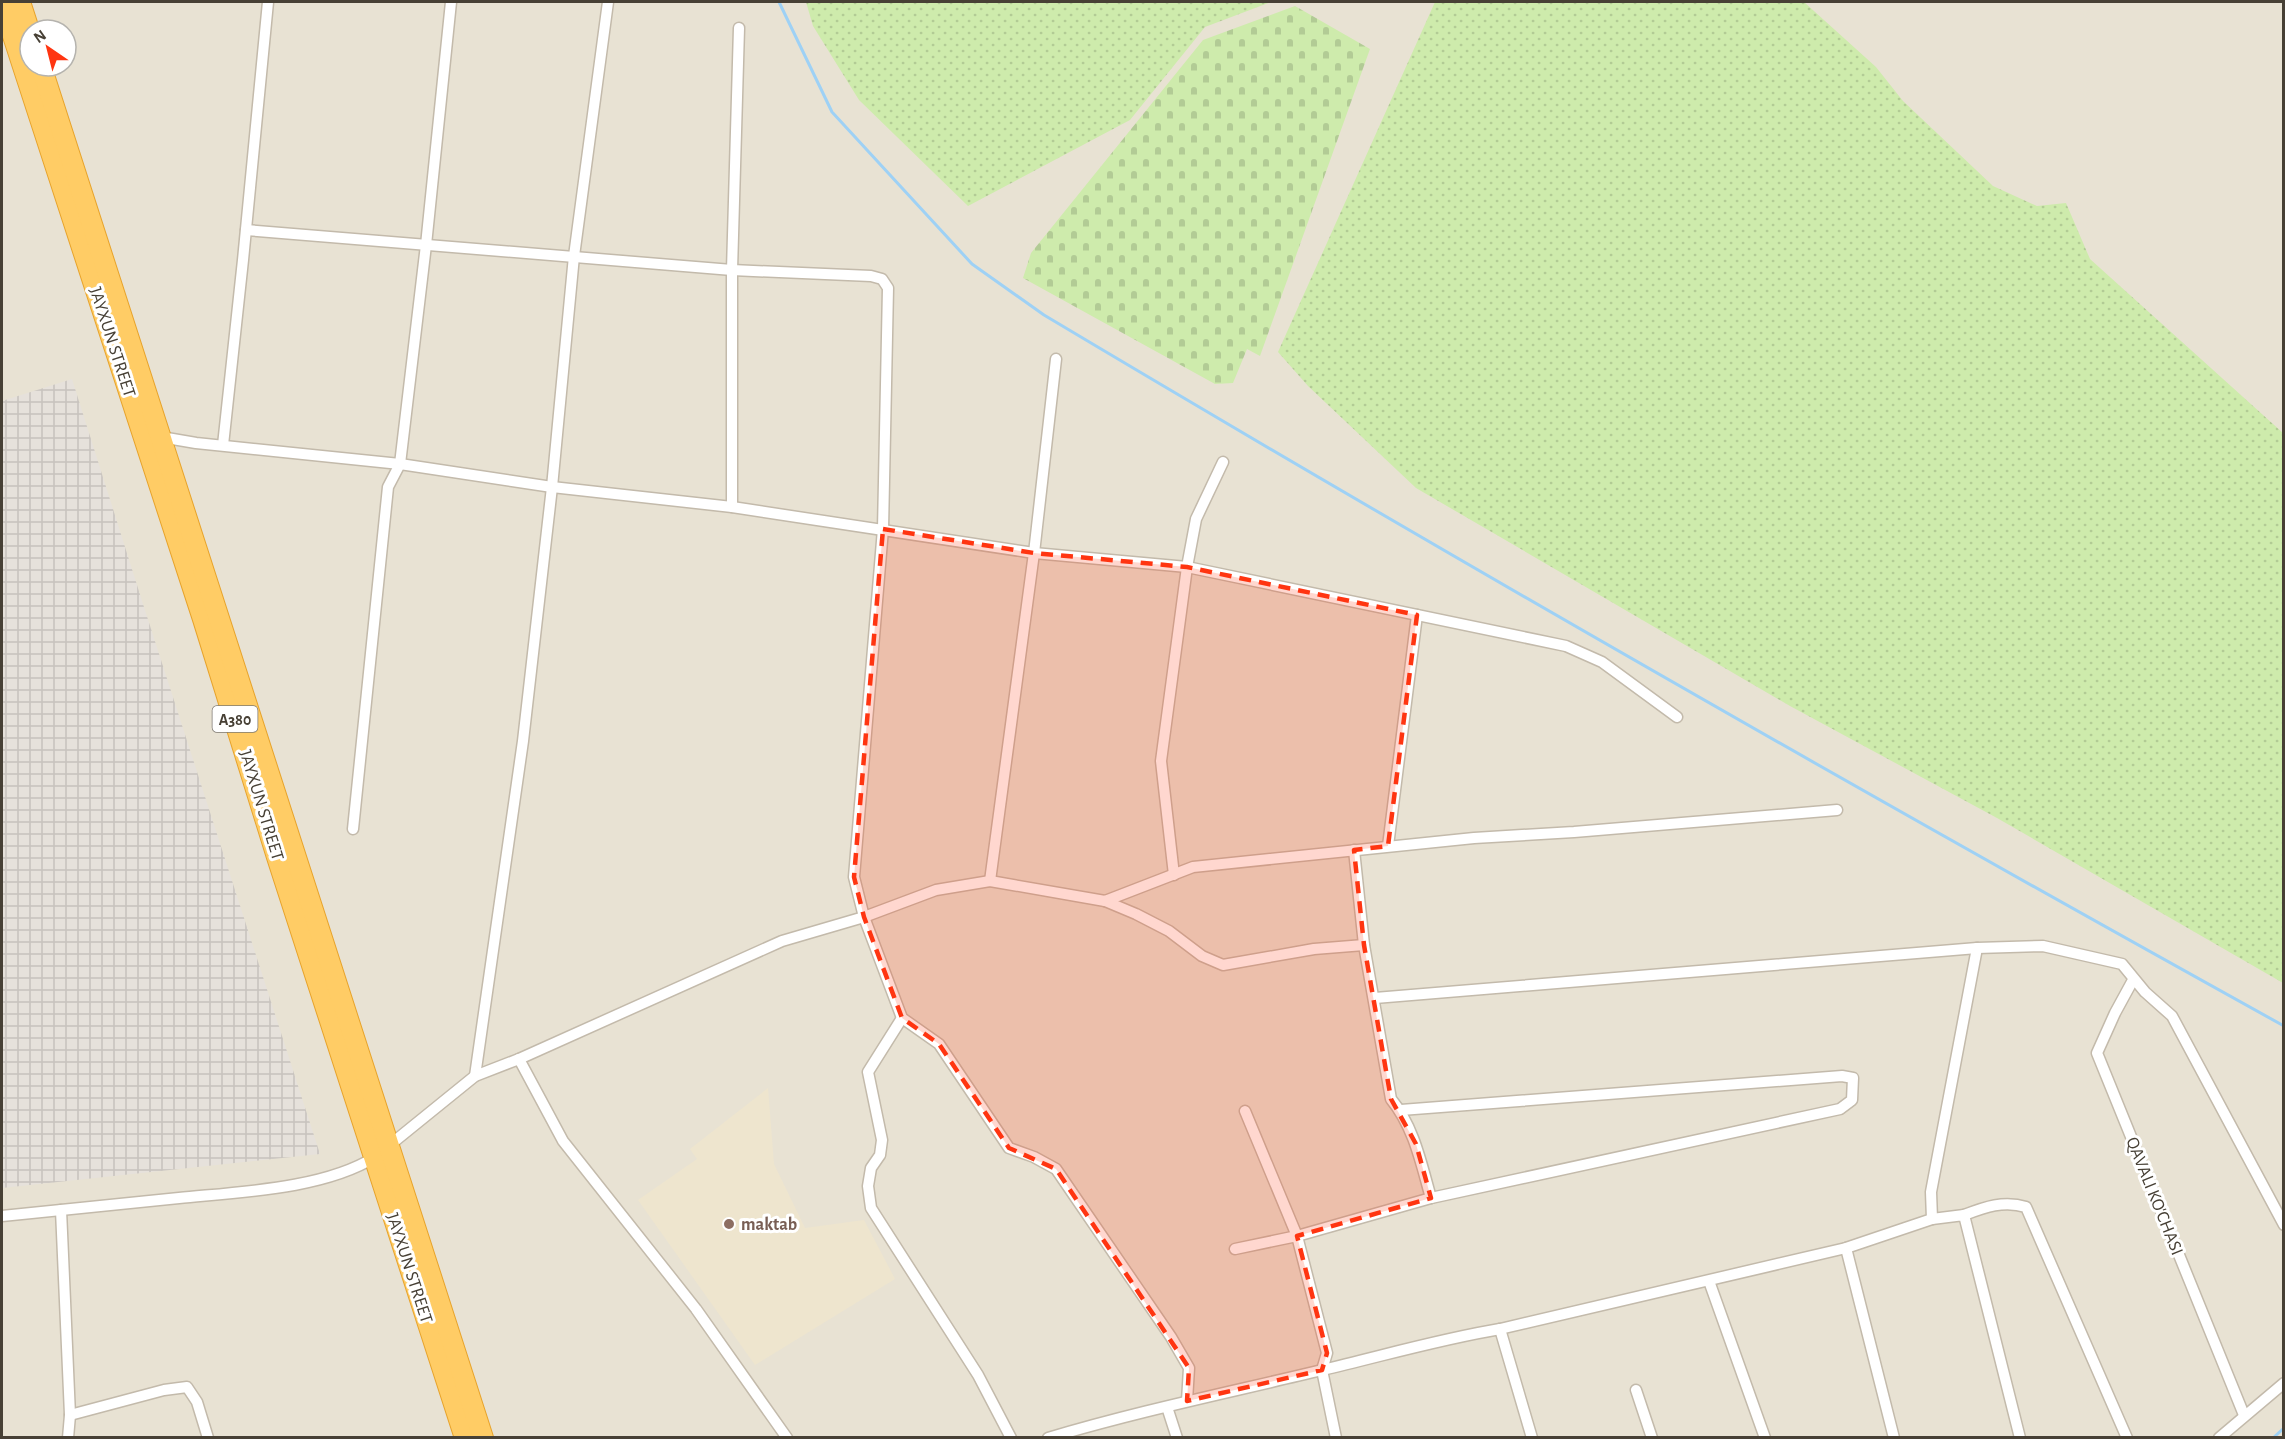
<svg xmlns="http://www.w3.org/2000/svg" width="2285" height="1439" viewBox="0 0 2285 1439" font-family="'Alegreya Sans',sans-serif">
<defs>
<pattern id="industrial-grid" width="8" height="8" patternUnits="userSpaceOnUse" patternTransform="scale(1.5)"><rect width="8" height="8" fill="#e6e1db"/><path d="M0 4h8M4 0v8" fill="none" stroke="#c7c2bd"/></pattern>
<pattern id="grass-dots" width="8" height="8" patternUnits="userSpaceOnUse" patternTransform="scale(1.5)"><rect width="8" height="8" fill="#ceebac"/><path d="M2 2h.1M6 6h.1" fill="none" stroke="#b2cb95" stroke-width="1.8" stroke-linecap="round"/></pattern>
<pattern id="cemetery-stones" width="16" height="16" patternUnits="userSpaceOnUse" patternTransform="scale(1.5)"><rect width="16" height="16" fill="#ceebac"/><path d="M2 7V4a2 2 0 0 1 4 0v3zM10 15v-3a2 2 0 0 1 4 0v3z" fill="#b2cb95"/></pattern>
</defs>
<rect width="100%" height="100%" fill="#f4f0e6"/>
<path fill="#e8e2d3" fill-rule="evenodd" d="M2 2H2283V1437L2 1438ZM30 30H66V66H30Z"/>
<path fill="url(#industrial-grid)" d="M72 379 143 604 320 1154 2 1188V401Z"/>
<path fill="#eee5ce" d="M768 1088 774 1164 805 1228 864 1220 895 1279 755 1365 638 1200 697 1159 690 1149Z"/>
<g fill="url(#grass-dots)">
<path d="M806 2H1271L1205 27 1130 120 968 206 859 100 813 26Z"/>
<path d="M1435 2H1804L1876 67 1903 101 1993 186 2037 206 2066 203 2090 259 2283 433V983L1997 818 1790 706 1416 488 1308 386 1278 352Z"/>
</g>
<path fill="url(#cemetery-stones)" d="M1295 6 1370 49 1260 356 1247 349 1233 383 1215 384 1023 278 1031 253 1203 40Z"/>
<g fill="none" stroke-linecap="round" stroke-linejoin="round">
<g stroke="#9ed1f5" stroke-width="3">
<path d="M779 2 832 112 972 264 1044 315C1453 559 1867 795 2284 1026"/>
<path d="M2273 1438 2284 1428"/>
</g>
<g stroke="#c3baab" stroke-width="13">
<g id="street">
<path d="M246 230 732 270 871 276 882 279 888 288 883 529 854 877 864 917 902 1018 939 1044 1009 1148 1034 1157 1056 1169 1171 1337 1189 1368 1187 1401"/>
<path d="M161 437 196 443 400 464 552 487 732 507 1034 553 1187 567 1566 646 1602 662 1677 717"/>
<path d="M223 445 243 260 268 2"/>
<path d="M732 507V270L739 28"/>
<path d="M353 829 388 487 400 464 426 245 451 2"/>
<path d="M1388 846 1417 615"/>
<path d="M1354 850 1364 945 1391 1099C1414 1127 1421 1163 1431 1198"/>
<path d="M1174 875 1161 761 1187 567 1196 519 1223 462"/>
<path d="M990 881 1034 553 1056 359"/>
<path d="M1105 901 1136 914 1169 931 1202 956 1223 965 1314 949 1364 945"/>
<path d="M2133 980 2115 1013 2097 1053 2244 1415"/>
<path d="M1375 998 1977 948 2043 946 2122 964 2145 992 2172 1016 2284 1225"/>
<path d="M902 1018 868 1072 882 1140 880 1155 871 1168 868 1186 871 1208 978 1375 1011 1438"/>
<path d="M519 1059 563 1141 696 1309 787 1438"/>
<path d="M475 1076 523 741 552 487 574 256 608 2"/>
<path d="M1245 1111 1297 1236 1327 1353 1322 1370 1336 1438"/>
<path d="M61 1210 70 1415 68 1438"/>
<path d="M1964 1215C1985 1207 2004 1200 2026 1207L2127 1438"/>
<path d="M2 1216C61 1210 120 1204 179 1198 239 1192 324 1189 375 1157L475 1076 519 1059 782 941 864 917 936 890 990 881 1105 901 1193 867 1474 838 1574 832 1837 810"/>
<path d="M1932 1219 1964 1215 2020 1438"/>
<path d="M1846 1248 1894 1438"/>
<path d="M1235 1249 1297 1236 1431 1198 1840 1109 1852 1100 1853 1078 1842 1076 1401 1110"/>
<path d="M1709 1281 1765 1438"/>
<path d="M1500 1329 1532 1438"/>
<path d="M1636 1390 1652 1438"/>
<path d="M1167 1407 1177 1438"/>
<path d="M70 1415 164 1390 187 1387 197 1402 208 1438"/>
<path d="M1048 1438C1138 1411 1231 1392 1322 1370 1382 1356 1440 1339 1500 1329L1846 1248 1932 1219 1931 1192 1977 948"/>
<path d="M2219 1438 2284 1383"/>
</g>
</g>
<g stroke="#e7a32c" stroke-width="22">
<g id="highway">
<path d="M2 2 203 619 277 857 465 1438"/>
<path d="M20 2 30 33"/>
<path d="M41 66 483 1438"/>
</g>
</g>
<use href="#street" stroke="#fff" stroke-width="10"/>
<use href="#highway" stroke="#ffcc65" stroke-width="20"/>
</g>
<path fill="#ff3511" fill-opacity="0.2" stroke="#ff3511" stroke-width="4.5" stroke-dasharray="12 8" stroke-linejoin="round" d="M883 529 1034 553 1187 567 1417 615 1388 846 1354 850 1364 945 1391 1099 1416 1144 1431 1198 1297 1236 1327 1353 1322 1370 1187 1401 1189 1368 1056 1169 1009 1148 939 1044 902 1018 864 917 854 877Z"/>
<circle fill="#8d6e63" stroke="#fff" stroke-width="2" cx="729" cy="1224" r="6"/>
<g text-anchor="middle" stroke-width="6" stroke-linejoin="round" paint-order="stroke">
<rect fill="#fff" stroke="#7e7972" stroke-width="1.5" x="212.5" y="706" width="45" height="26" rx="4.5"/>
<g font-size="16" font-weight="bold" fill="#474035">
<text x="235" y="725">A380</text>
</g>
<g font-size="18" fill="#474035" stroke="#fff">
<text transform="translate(113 342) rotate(72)" y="6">JAYXUN STREET</text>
<text transform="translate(262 805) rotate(73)" y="6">JAYXUN STREET</text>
<text transform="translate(2155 1196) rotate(68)" y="6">QAVALI KO'CHASI</text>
<text transform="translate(410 1268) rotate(72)" y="6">JAYXUN STREET</text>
</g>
<g font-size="18" font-weight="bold" fill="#785e54" stroke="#fff" text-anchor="start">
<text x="741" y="1230">maktab</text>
</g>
</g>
<rect width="2285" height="1439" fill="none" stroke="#474035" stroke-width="6"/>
<g transform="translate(48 48) rotate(325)"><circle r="28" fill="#ffffff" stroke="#b5b3ae" stroke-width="1.5"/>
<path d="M0-4.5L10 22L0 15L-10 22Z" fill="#ff3511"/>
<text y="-9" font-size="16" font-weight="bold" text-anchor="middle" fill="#474035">N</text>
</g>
</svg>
